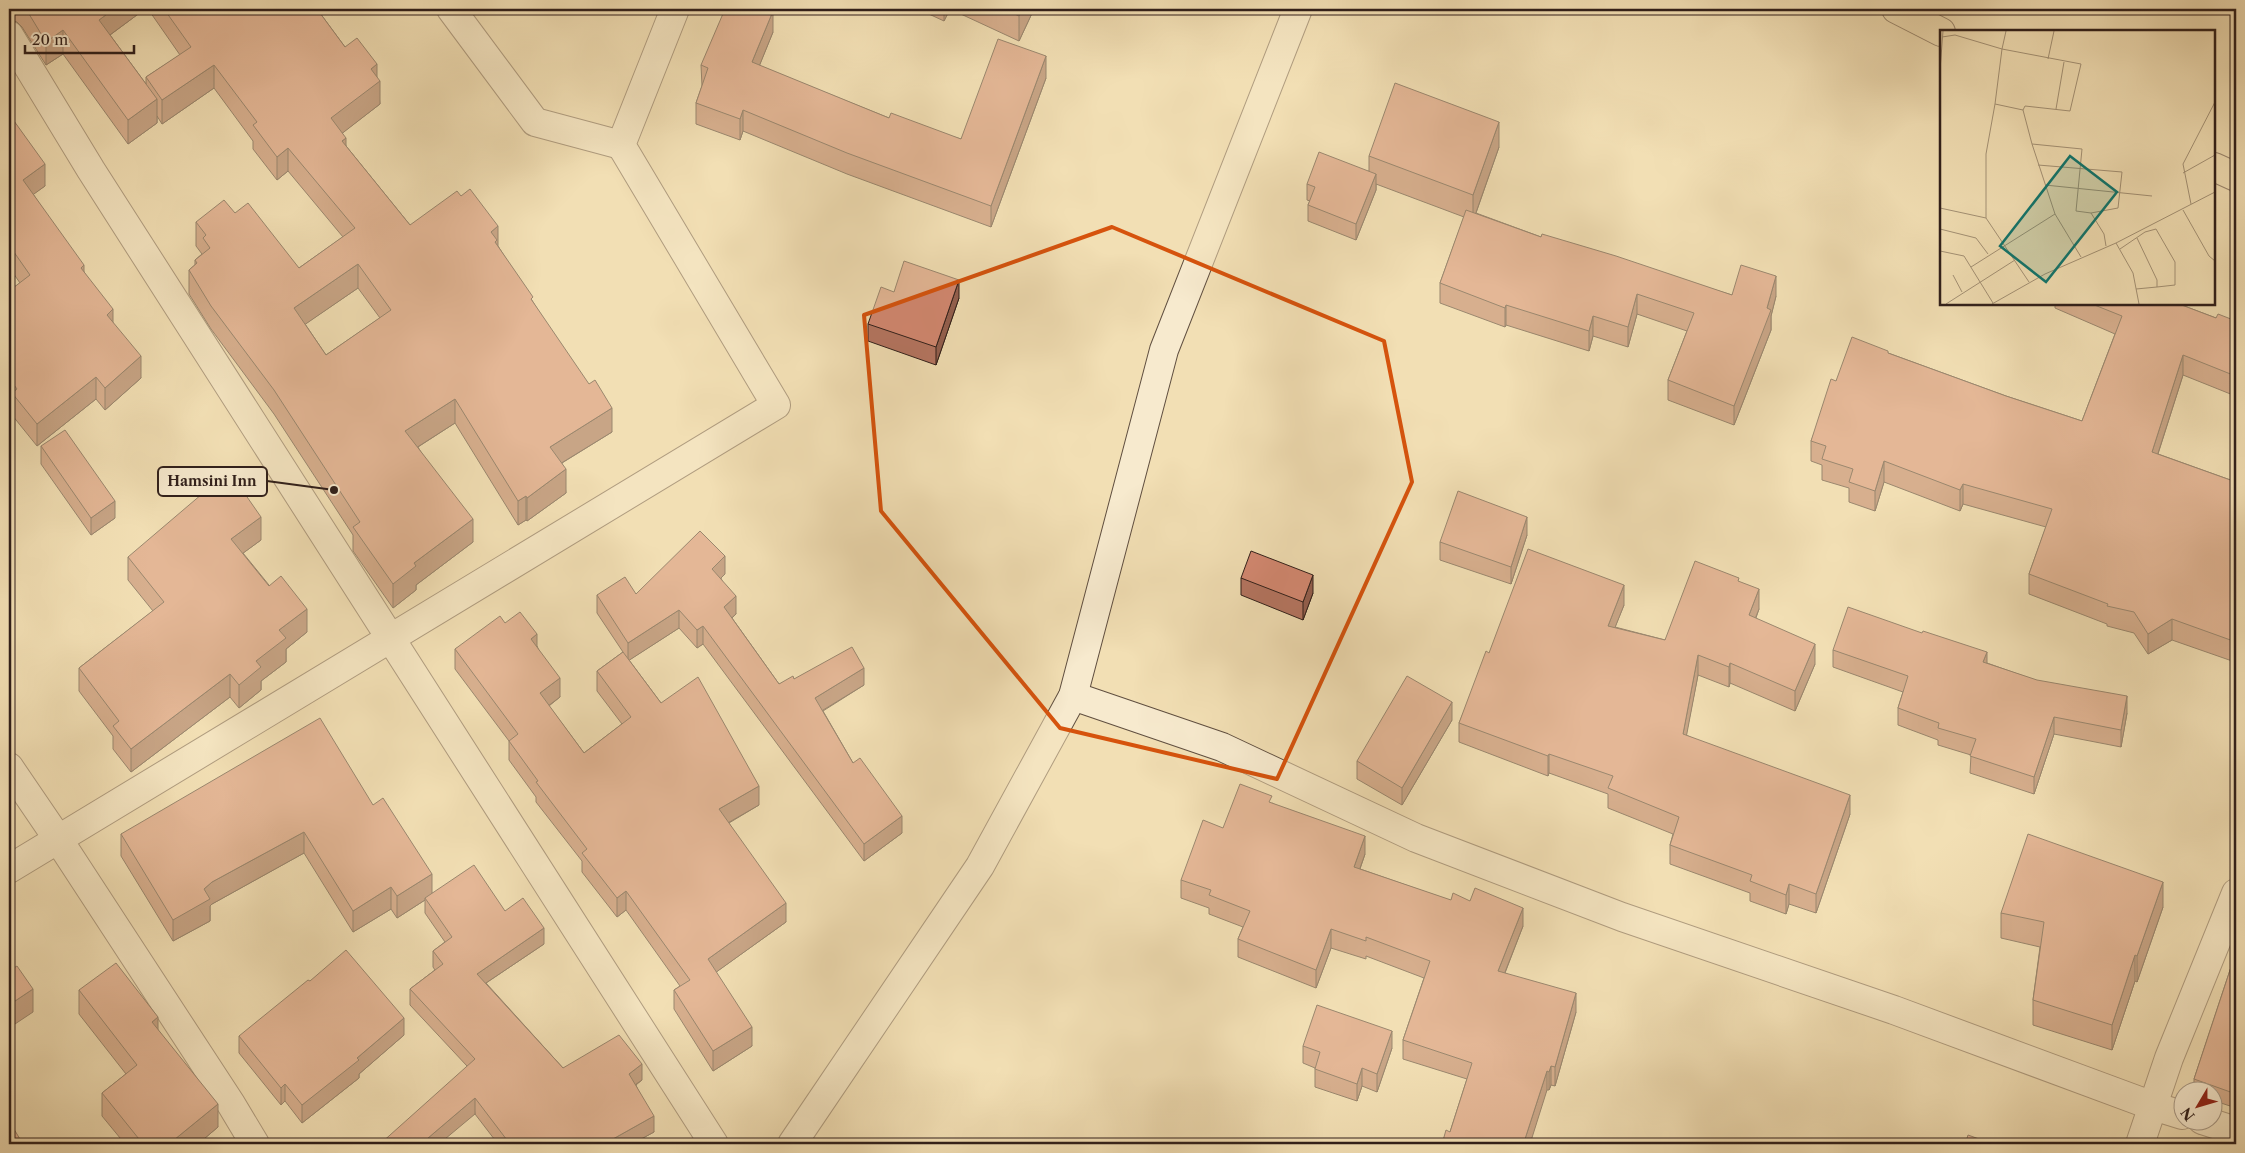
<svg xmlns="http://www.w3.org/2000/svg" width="2245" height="1153" viewBox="0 0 2245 1153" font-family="'Libre Caslon Text',serif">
<rect width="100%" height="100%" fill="#f2dfb4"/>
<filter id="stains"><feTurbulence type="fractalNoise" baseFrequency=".004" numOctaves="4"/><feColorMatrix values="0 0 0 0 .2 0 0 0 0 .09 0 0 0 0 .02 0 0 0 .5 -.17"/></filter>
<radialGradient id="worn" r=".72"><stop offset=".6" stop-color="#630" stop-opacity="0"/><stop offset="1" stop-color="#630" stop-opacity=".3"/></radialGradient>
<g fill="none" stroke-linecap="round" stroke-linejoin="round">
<g stroke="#604f40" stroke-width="30">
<g id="minor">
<path d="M451 9 535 122 621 145"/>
<path d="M9 35 91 170 714 1144"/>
<path d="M1073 696 1222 747 1416 838 1622 917 1894 1010 2153 1106 2182 1115"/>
<path d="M9 767 58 839 231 1104 255 1144"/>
<path d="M9 869 776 405 621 145 675 9"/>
<path d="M2202 1120 2236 1131"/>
<path d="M792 1144 980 866 1073 696 1164 350 1298 9"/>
<path d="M2140 1144 2169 1058 2236 893"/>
</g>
</g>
<g stroke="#301f1a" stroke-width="30">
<g id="highway">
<path d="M1896 9 1941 32"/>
<path d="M2214 167 2236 177"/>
</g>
</g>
<use href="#minor" stroke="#f7eace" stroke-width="28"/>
<use href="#highway" stroke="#f2dfb4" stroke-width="28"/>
</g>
<g fill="#b57561" stroke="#301f1a" fill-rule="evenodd">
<path d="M9 9H145L110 35 146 84V77L180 55 148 9H317L345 47 377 78 380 104 342 133 346 146 410 225 498 246 533 302 612 432 562 463 566 493 527 521 526 520 518 525 455 423 418 447 473 542 416 585V590L393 608 353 551V535L274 414 211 329 189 294V270L195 265V260L202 254 196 246V222L235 213 299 268 343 237 288 171 277 180 253 149V141L214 88 162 124 157 116V123L128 144 63 54 46 65 22 27 17 22 11 20 9 17ZM358 288 380 318 326 355 305 324Z"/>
<path d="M918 9H1034L1019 41 950 9 944 21Z"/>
<path d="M773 32 759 66 889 118 961 139 1046 78 991 227 847 174 743 131 740 140 696 124V103L702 86 701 65Z"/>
<path d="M9 114 45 186 33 194 84 272 113 323 141 378 105 410 96 399 37 446 12 415V405L9 400V291L20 283 9 267Z"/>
<path d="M1499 147 1476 213 1541 237 1732 295 1776 296 1771 316V330L1734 425 1668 400V380L1687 331 1637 314 1628 347 1593 336 1589 351 1506 325 1505 327 1440 303V283L1464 217 1376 184V190L1356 240 1308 221V205L1310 201 1307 200V184L1369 171V156Z"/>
<path d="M894 292 959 298 936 365 868 341V324Z"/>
<path d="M2055 304H2179L2216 318 2236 321V394L2233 393V395L2183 375 2158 454 2236 482V694L2231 692V672L2235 662 2172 640 2148 654 2134 633 2107 626V624L2029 594V574L2046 527 1963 504 1960 511 1884 482 1875 511 1849 502V488L1822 480V465L1811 461V441L1836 381 1888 353 2006 396 2082 421 2115 334 2055 308Z"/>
<path d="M41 446 115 518 91 535 41 464Z"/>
<path d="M1527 535 1511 584 1440 560V542Z"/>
<path d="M261 540 243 553 307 632 286 649V662L261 681V690L239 708 230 697 131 772 113 749V736L79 691V668L153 611 128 580V557Z"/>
<path d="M725 574 721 578 736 614 732 618 779 684 794 679 864 685 823 711 853 763 902 833 864 861 703 644 697 648 679 628 629 660 661 703 759 805 729 823 786 922 716 972 752 1046 713 1071 674 1009V990L680 986 626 910 617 917 582 872V861L536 802V797L509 760V741L455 669V649L505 623 537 646 560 697 549 706 584 753 622 724 597 691V671L623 652 597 613V595L636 594Z"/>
<path d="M1241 578 1313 593 1303 620 1241 595Z"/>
<path d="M1739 582 1759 609 1756 618 1815 664 1795 711 1730 683 1729 687 1698 675 1686 735 1850 814 1816 913 1789 904 1786 914 1750 901V893L1670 864V845L1673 834 1608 808V794L1549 773 1548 776 1459 742V723L1489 653 1624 605 1615 627 1665 640Z"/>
<path d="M1833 650 1987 663 2127 713 2121 747 2054 734 2034 794 1970 773 1971 755 1938 745V740L1898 725V708L1903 692 1833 667Z"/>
<path d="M1452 720 1402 805 1357 779V761Z"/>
<path d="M1272 803 1365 854 1360 869 1523 926 1505 973 1576 1012 1555 1086 1551 1085 1549 1090H1547L1450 1132 1467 1079 1403 1059V1040L1424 978 1366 956V959L1331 948 1316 988 1238 957V939L1243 927 1209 914V908L1181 898V880Z"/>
<path d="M373 805 432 893 505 911 544 944 486 983 563 1068 642 1080 636 1085 654 1132 632 1144H498L475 1114 467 1066 410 1005V989L435 970 433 967V951L445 942 425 913V900L397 918 391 909 353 932 304 853 212 904 210 906V921L173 941 121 856V834Z"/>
<path d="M2163 907 2137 982 2135 981 2112 1050 2033 1025V1000L2040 947 2001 938V913Z"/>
<path d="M2236 952V1108L2212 1100V1090H2194V1079Z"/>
<path d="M79 990 158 1030 218 1127 198 1144H125L102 1116V1093L126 1074 79 1014Z"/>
<path d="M404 1035 359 1074V1078L302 1123 285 1101 281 1105 239 1053V1036Z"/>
<path d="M1303 1046 1392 1048 1377 1092 1362 1086 1357 1101 1315 1087V1068L1303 1063Z"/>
</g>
<g fill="#945f4f" stroke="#301f1a">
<path d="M114 9H145L99 43V20Z"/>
<path d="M944 9H950L944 21Z"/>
<path d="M1022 9H1034L1019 41V16Z"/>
<path d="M773 11V32L752 84V62Z"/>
<path d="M63 30V54L46 65V42Z"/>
<path d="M1046 56V78L991 227V206Z"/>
<path d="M377 64V82L380 81V104L331 142V118L371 69Z"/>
<path d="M214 65V88L162 124V100Z"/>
<path d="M157 99V123L128 144V120Z"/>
<path d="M743 110V131L740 140V119Z"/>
<path d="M1499 122V147L1473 221V195Z"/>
<path d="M346 138V162L342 141Z"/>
<path d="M288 148V171L277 180V157Z"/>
<path d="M45 164V186L23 202V180Z"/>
<path d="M1376 174V190L1356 240V224Z"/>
<path d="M498 226V250L491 232Z"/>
<path d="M358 264V288L294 332V308Z"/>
<path d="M84 265V287L81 268Z"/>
<path d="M1776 276V296L1771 316V330L1734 425V406L1767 308Z"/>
<path d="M959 280V298L936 365V347Z"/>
<path d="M1637 294V314L1628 347V327Z"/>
<path d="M1506 305V325L1505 327V308Z"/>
<path d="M113 309V331L107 315Z"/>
<path d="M1593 316V336L1589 351V331Z"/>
<path d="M2183 355V375L2152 472V452Z"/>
<path d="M141 356V378L105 410V388Z"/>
<path d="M96 377V399L37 446V424Z"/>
<path d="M455 399V423L405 455V431Z"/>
<path d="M612 408V432L550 470V447Z"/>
<path d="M1884 461V482L1875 511V491Z"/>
<path d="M566 469V493L527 521V498Z"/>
<path d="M1963 484V504L1960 511V490Z"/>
<path d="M526 496V520L518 525V501Z"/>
<path d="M115 501V518L91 535V518Z"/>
<path d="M261 517V540L231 562V539Z"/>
<path d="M1527 517V535L1511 584V567Z"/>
<path d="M473 519V542L416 585V590L393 608V584L414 563Z"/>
<path d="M725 556V574L712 587V569Z"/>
<path d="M1313 575V593L1303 620V602Z"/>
<path d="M1624 585V605L1608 645V626Z"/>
<path d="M1759 589V609L1749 634V615Z"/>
<path d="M736 596V614L724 625V607Z"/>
<path d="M307 609V632L286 649V662L261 681V690L239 708V685L279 630Z"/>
<path d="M679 610V628L628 661V643Z"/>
<path d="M2172 619V640L2148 654V634Z"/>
<path d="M703 626V644L697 648V630Z"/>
<path d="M537 634V653L531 639Z"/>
<path d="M1815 644V664L1795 711V691Z"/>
<path d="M1987 652V669L1983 662Z"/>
<path d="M1698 655V675L1683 754V734Z"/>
<path d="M1730 663V683L1729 687V667Z"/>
<path d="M864 668V685L815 715V698Z"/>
<path d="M230 674V697L131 772V749Z"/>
<path d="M560 678V697L540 712V693Z"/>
<path d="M2127 696V713L2121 747V730Z"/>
<path d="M1452 702V720L1402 805V788Z"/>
<path d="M2054 717V734L2034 794V777Z"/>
<path d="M1549 754V773L1548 776V756Z"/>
<path d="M759 786V805L719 828V809Z"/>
<path d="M1850 795V814L1816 913V894Z"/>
<path d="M902 816V833L864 861V844Z"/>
<path d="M304 832V853L212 904 210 906V921L173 941V920L204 889 212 882Z"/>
<path d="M1365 836V854L1354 885V867Z"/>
<path d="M432 874V896L425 898V900L397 918V896Z"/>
<path d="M2163 882V907L2137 982V956Z"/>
<path d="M1789 884V904L1786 914V895Z"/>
<path d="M391 887V909L353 932V911Z"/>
<path d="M626 891V910L617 917V898Z"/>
<path d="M786 903V922L708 978V959Z"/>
<path d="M1523 908V926L1498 990V971Z"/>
<path d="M544 928V944L477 989V974Z"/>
<path d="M1331 929V948L1316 988V970Z"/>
<path d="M2135 955V981L2112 1050V1025Z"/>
<path d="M33 989V1012L9 1028V1005Z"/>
<path d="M1576 993V1012L1555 1086V1067Z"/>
<path d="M158 1017V1040L152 1022Z"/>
<path d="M404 1018V1035L359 1074V1078L302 1123V1105Z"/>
<path d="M752 1027V1046L713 1071V1051Z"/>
<path d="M1392 1031V1048L1377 1092V1074Z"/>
<path d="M642 1064V1080L629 1089V1074Z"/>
<path d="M1551 1066V1085L1549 1090V1072Z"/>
<path d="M1362 1068V1086L1357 1101V1084Z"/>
<path d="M1547 1071V1090L1530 1144 1525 1139Z"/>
<path d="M285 1084V1101L281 1105V1088Z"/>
<path d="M475 1098V1114L439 1144H421Z"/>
<path d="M218 1104V1127L198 1144H169Z"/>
<path d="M654 1116V1132L632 1144H604Z"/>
</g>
<g fill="#d38871" stroke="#301f1a" fill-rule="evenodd">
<path d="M26 9H114L99 20 157 99 128 120 63 30 46 42Z"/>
<path d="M164 9H317L345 47 357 38 377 64 371 69 380 81 331 118 346 138 342 141 410 225 457 191 461 196 470 189 498 226 491 232 497 240 495 242 533 297 531 299 589 384 595 380 612 408 550 447 566 469 527 498 526 496 518 501 455 399 405 431 473 519 414 563 416 566 393 584 353 527 360 522 274 390 211 306 189 270 197 263 195 260 210 248 203 238 206 235 196 222 224 200 235 213 248 203 299 268 355 228 288 148 277 157 253 125 257 122 214 65 162 100 146 77 191 47ZM358 264 391 310 326 355 294 308Z"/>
<path d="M725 9H768L773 11 752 62 889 118 891 113 961 139 998 39 1046 56 991 206 847 153 743 110 740 119 696 103 708 68 701 65Z"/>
<path d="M1004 9H1022L1019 16Z"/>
<path d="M1395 83 1499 122 1473 195 1369 156Z"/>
<path d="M9 114 45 164 23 180 84 265 81 268 113 309 107 315 141 356 105 388 96 377 37 424 12 393 17 389 9 378V291L30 275 9 245Z"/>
<path d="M1319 152 1376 174 1356 224 1308 205 1315 187 1307 184Z"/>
<path d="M1466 210 1541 237 1542 234 1616 256 1732 295 1741 265 1776 276 1767 308 1771 310 1734 406 1668 380 1694 313 1637 294 1628 327 1593 316 1589 331 1506 305 1505 308 1440 283Z"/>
<path d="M904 261 959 280 936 347 868 324 881 287 894 292Z"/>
<path d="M2092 304H2179L2216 318 2218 314 2236 321V374L2233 373V375L2183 355 2152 452 2236 482V642L2172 619 2148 634 2134 612 2107 606 2108 604 2029 574 2052 509 1963 484 1960 490 1884 461 1875 491 1849 482 1853 469 1822 459 1826 446 1811 441 1831 379 1836 381 1852 337 1888 351V353L2006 396 2082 421 2122 316Z"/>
<path d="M65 430 115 501 91 518 41 446Z"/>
<path d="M229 471 261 517 231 539 269 586 281 576 307 609 279 630 286 638 256 661 261 667 239 685 230 674 131 749 113 726 119 721 79 668 164 602 128 557Z"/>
<path d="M1458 491 1527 517 1511 567 1440 542Z"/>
<path d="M700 531 725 556 712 569 736 596 724 607 779 684 793 676 794 679 852 647 864 668 815 698 853 763 860 758 902 816 864 844 703 626 697 630 679 610 628 643 597 595 625 577 636 594Z"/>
<path d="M1528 549 1624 585 1608 626 1665 640 1695 561 1739 578 1738 581 1759 589 1749 615 1815 644 1795 691 1730 663 1729 667 1698 655 1683 734 1850 795 1816 894 1789 884 1786 895 1750 881 1752 875 1670 845 1679 817 1608 788 1613 776 1549 754 1548 756 1459 723 1486 651 1489 653Z"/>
<path d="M1251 551 1313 575 1303 602 1241 578Z"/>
<path d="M1848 607 1922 633 1923 631 1987 652 1983 662 2037 680 2127 696 2121 730 2054 717 2034 777 1970 756 1976 739 1938 728 1939 723 1898 708 1908 676 1833 650Z"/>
<path d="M520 612 537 634 531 639 560 678 540 693 584 753 631 717 597 671 623 652 661 703 698 677 759 786 719 809 786 903 708 959 752 1027 713 1051 674 990 690 980 626 891 617 898 582 853 587 849 536 782 538 781 509 741 518 734 455 649 500 616 505 623Z"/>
<path d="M2236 659V674L2231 672Z"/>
<path d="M1407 676 1452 702 1402 788 1357 761Z"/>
<path d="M320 718 373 805 383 798 432 874 397 896 391 887 353 911 304 832 212 882 204 889 210 899 173 920 121 834Z"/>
<path d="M1240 784 1272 796 1269 802 1365 836 1354 867 1451 900 1453 893 1470 901 1475 888 1523 908 1498 971 1576 993 1555 1067 1551 1066 1549 1072 1547 1071 1525 1139 1540 1144H1442L1446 1130 1450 1132 1472 1063 1403 1040 1430 961 1366 937V941L1331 929 1316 970 1238 939 1250 911 1209 895 1211 890 1181 880 1203 820 1223 828Z"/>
<path d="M2028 834 2163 882 2137 956 2135 955 2112 1025 2033 1000 2044 922 2001 913Z"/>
<path d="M474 865 505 911 523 898 544 928 477 974 563 1068 619 1035 642 1064 629 1074 654 1116 604 1144H510L475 1098 421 1144H380L475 1059 410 989 443 964 433 951 452 937 425 898Z"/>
<path d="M346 950 404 1018 357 1058 359 1060 302 1105 285 1084 281 1088 239 1036 308 980 310 981Z"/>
<path d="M2236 952V1094L2194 1079Z"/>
<path d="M116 963 158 1017 152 1022 218 1104 169 1144H143L102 1093 137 1065 79 990Z"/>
<path d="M17 966 33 989 9 1005V971Z"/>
<path d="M1317 1005 1392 1031 1377 1074 1362 1068 1357 1084 1315 1069 1320 1052 1303 1046Z"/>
<path d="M9 1121 23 1144H9Z"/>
<path d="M1968 1135 1993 1144H1965Z"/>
</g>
<path d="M0 0H2245V1153H0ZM1112 227 1384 341 1412 482 1277 779 1060 728 881 511 864 315Z" fill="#f2dfb4" fill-opacity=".55" fill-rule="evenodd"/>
<path fill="none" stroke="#d6530d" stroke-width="4" stroke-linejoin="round" d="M1112 227 1384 341 1412 482 1277 779 1060 728 881 511 864 315Z"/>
<g transform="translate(1940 30)">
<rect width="275" height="275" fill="#f2dfb4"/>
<path fill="none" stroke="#a49276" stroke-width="1" d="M66 1 62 19 141 34 130 81 85 76 83 80M2 7 15 5 62 19 55 74 83 80 92 114 142 119 136 181 151 183 164 204 166 216M108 29 114 1M0 40 3 1M116 79 124 32M92 114 115 184 141 227M98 135 182 142 178 178 151 183M243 143 275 125M105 155 212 166M251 174 243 134 275 72M0 178 46 188 89 252M243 180 269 226 275 231M46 188V124L55 74M0 199 36 208 48 224M176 213 193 243 199 274M180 219 205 202 216 199 235 232V255L217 257M0 221 24 226 53 273M31 237 115 184M13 245 22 262M196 259 217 257V250L197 208M6 274 75 230M52 274 105 244 176 213 275 162"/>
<path fill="#0f766e" fill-opacity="0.15" stroke="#0f766e" stroke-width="2.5" d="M130 126 177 162 106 252 60 216Z"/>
<rect width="275" height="275" fill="none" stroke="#301f1a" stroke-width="2.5"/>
</g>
<path fill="none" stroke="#301f1a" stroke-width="2" d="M334 490L267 481"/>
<circle fill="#301f1a" stroke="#f7eace" stroke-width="2" cx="334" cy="490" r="5"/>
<rect fill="#f7eace" stroke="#301f1a" stroke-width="2" x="158" y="467" width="109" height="29" rx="5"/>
<g font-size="14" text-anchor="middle" font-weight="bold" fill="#301f1a">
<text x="212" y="486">Hamsini Inn</text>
</g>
<rect width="2245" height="1153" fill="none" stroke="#f2dfb4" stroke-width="30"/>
<rect x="10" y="10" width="2225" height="1133" fill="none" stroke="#301f1a" stroke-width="2.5"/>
<rect x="15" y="15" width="2215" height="1123" fill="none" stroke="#301f1a"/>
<g transform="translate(2198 1106) rotate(232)"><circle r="24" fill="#f7eace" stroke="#a79986"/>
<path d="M0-4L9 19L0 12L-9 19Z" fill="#8f2418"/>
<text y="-8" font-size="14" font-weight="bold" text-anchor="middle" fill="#301f1a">N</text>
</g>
<path d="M25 45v8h109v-8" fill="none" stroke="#301f1a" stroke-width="2.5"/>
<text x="32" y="45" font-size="15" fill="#301f1a" stroke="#f7eace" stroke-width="4" paint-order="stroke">20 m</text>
<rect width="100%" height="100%" filter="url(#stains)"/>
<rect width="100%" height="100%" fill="url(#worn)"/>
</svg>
